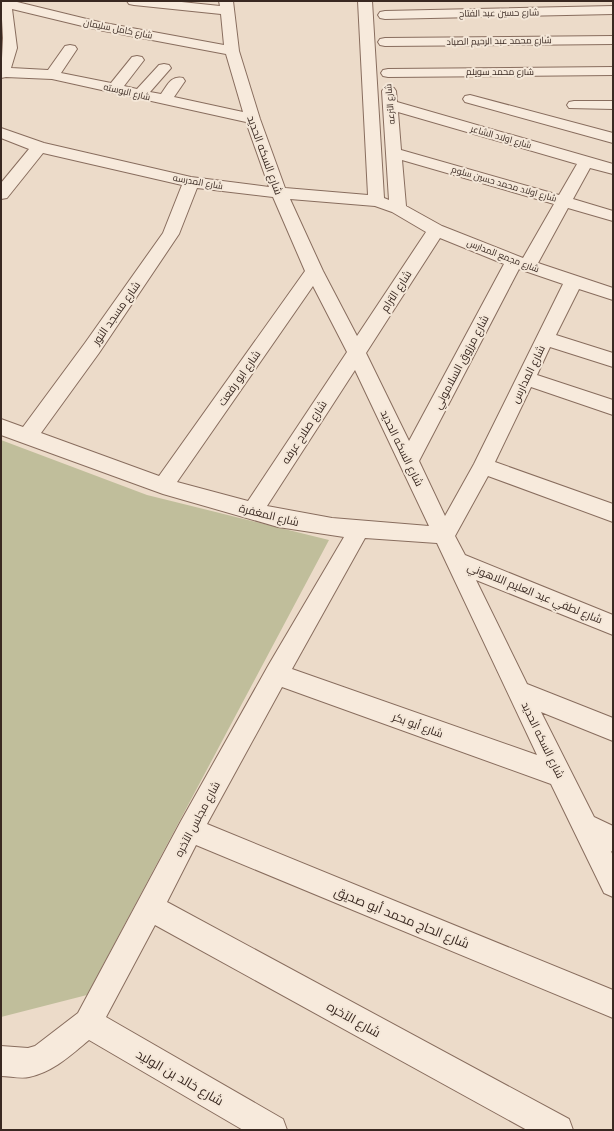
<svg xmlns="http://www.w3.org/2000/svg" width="614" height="1131" viewBox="0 0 614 1131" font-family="'Noto Serif',Cairo,serif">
<rect width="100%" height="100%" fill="#ecdbc9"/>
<path fill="#c0be9b" d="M1 440 147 495 329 540 87 995 1 1017Z"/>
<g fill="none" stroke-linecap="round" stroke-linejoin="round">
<g stroke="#886d5e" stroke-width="2">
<g id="minor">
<path d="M1 1H13L99 22 224 45 221 14 134 5 129 4 127 1H172L220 6 219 1H233L239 51 260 119 285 188 368 195 358 1H372L384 198 389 200 382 91 384 88 389 87 394 88 396 91 397 102 613 164V174L590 168 573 199 613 211V221L568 208 538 263 613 288V300L579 289 556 335 613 353V367L550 347 537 375 613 400V415L531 387 495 462 613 504V522L488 476 455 536 465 555 613 615V635L476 580 527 684 613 718V741L541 712 594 817 613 826V852L611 851 613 856V897L604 893 551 784 282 687 207 824 613 990V1018L196 845 167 902 569 1119 573 1130H527L155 925 106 1017 283 1119 287 1130H243L89 1040C71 1055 53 1072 29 1077 21 1079 9 1076 1 1076V1046L28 1048 35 1046 78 1013 181 821 268 666 344 537 278 527 163 494 1 435V419L23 427 85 343 163 233 182 185 43 153 7 198 1 199V183L29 149 1 138V128L44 143 191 177 269 187 246 122 52 79 6 77 1 78 3 38ZM12 9 99 30 226 54 243 112 174 97 185 81 183 78C171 75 167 86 161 94L150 92 171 68 169 65 164 64 159 65 137 89 124 86 144 60 142 57 137 56 132 57 111 83 61 73 77 49 75 46 70 45 65 46 48 70 11 68 17 48ZM398 112 577 164 559 195 401 150ZM402 160 554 204 523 258 442 226 406 206ZM197 188 273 197 305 271 159 476 41 433 99 353 179 234ZM290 199 375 206 392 212 426 232 357 336 323 271ZM440 238 504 264 409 441 366 353ZM519 269 563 284 474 464 445 516 419 461ZM313 286 347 352 248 501 177 482ZM355 370 429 526 332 518 267 506ZM365 538 437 543 537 755 292 669Z"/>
<path d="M613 6V14L385 19 380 18 378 15 380 12 385 11Z"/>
<path d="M613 36V44L385 46 380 45 378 42 380 39 385 38Z"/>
<path d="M613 67V75L388 77 383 76 381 73 383 70 388 69Z"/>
<path d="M470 95 613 133V143L465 102 463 99 465 96Z"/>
<path d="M574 101H613V109L569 108 567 105 569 102Z"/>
</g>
</g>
<use href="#minor" fill="#f7eadc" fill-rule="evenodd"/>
</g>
<g text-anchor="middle" stroke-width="4" stroke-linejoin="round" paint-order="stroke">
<g font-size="9" fill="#392821" stroke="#f4e7d8">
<text transform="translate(499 13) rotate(-1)" y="3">شارع حسين عبد الفتاح</text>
<text transform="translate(118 29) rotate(11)" y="3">شارع كامل سليمان</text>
<text transform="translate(499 41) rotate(-1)" y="3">شارع محمد عبد الرحيم الصياد</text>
<text x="500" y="75">شارع محمد سويلم</text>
<text transform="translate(127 92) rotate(13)" y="3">شارع البوسته</text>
<text transform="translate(390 104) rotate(-95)" y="3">شارع الترعه</text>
<text transform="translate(501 137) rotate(16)" y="3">شارع اولاد الشاعر</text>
<text transform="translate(198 182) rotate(10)" y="3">شارع المدرسه</text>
<text transform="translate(504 184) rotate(16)" y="3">شارع اولاد محمد حسين سلوم</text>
<text transform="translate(503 256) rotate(21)" y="3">شارع مجمع المدارس</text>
</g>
<g font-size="11" fill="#392821" stroke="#f4e7d8">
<text transform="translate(265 155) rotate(70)" y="4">شارع السكه الحديد</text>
<text transform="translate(396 291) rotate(-57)" y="4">شارع الترام</text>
<text transform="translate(116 313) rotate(-55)" y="4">شارع مسجد النور</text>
<text transform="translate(461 362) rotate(-62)" y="4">شارع مرزوق السلاموني</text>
<text transform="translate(528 374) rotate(-64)" y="4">شارع المدارس</text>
<text transform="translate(239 378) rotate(-55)" y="4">شارع ابو رفعت</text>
<text transform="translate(304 432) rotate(-57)" y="4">شارع صلاح عرفه</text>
<text transform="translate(402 448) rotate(64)" y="4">شارع السكه الحديد</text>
<text transform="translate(269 515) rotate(14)" y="4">شارع المغفرة</text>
<text transform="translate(535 593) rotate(22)" y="4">شارع لطفي عبد العليم اللاهوني</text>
<text transform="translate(418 725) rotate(20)" y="4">شارع أبو بكر</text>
<text transform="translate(543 740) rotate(64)" y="4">شارع السكه الحديد</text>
<text transform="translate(197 819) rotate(-62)" y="4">شارع مجلس الآخره</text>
</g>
<g font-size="13" fill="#392821" stroke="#f4e7d8">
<text transform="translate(402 917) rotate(22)" y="5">شارع الحاج محمد أبو صديق</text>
<text transform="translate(354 1019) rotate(29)" y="5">شارع الآخره</text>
<text transform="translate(180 1077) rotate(30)" y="5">شارع خالد بن الوليد</text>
</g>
</g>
<rect width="614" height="1131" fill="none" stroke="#392821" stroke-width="4"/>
</svg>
